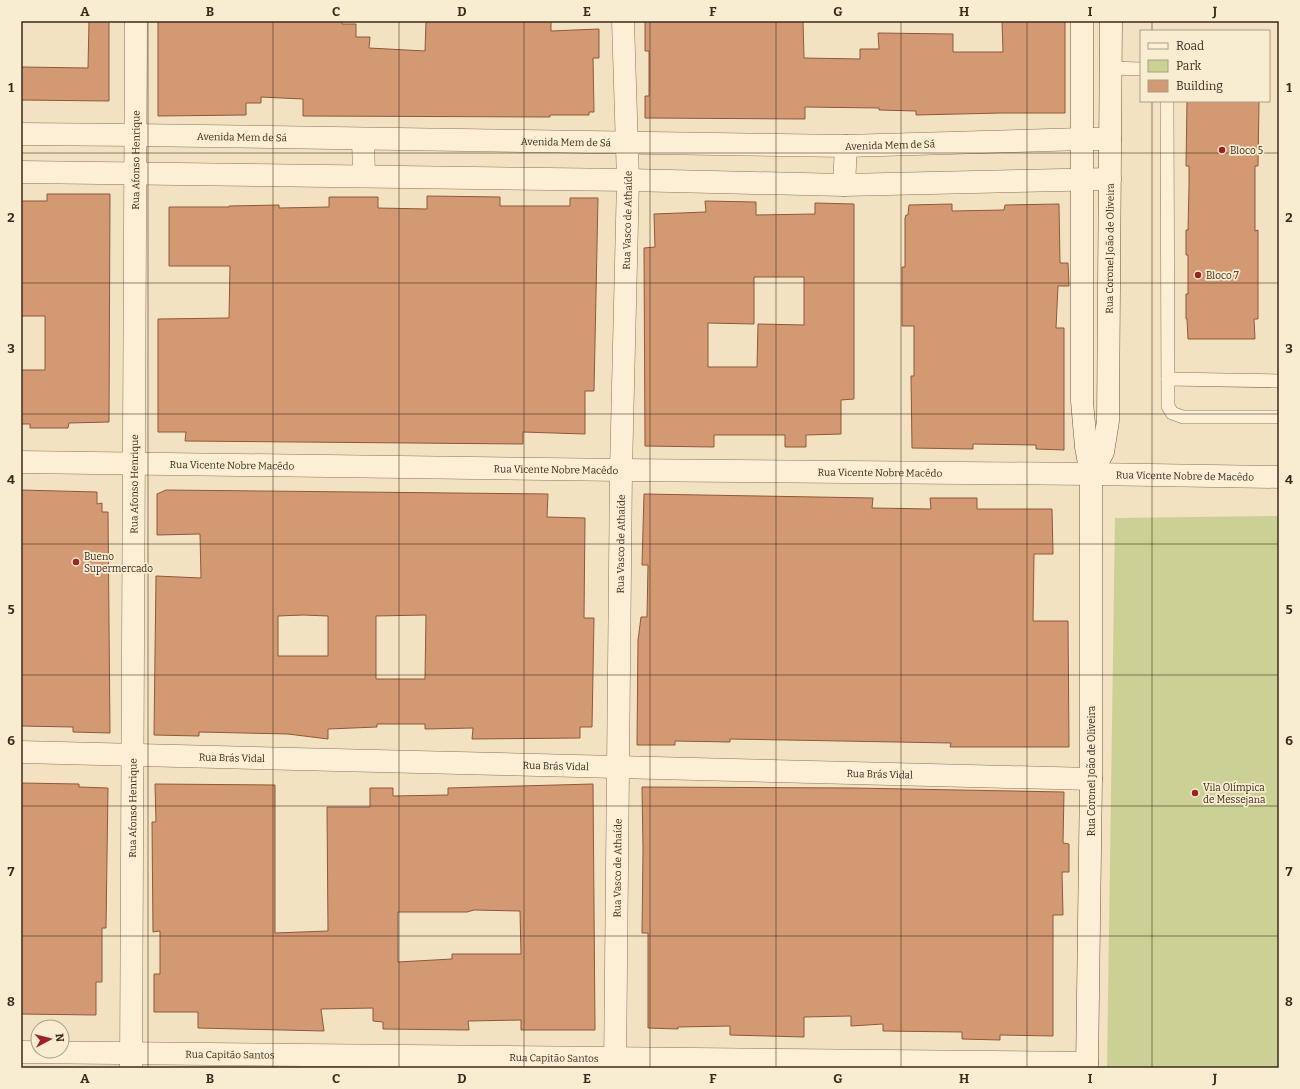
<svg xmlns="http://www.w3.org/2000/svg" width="1300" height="1089" viewBox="0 0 1300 1089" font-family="Bitter,serif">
<rect width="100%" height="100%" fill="#f2e2c1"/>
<path fill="#cbd194" d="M1279 516V1068H1107L1115 518Z"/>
<g fill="#d39973" stroke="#8e593a" fill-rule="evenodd">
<path d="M89 21H109V101L21 100V67L88 68Z"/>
<path d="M158 21H342V24H356V37H370L369 48 425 51 426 21H551V31L599 29V58H593L594 112H589V115H550V117L303 116V99L261 97V103H246V115L158 116Z"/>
<path d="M645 21H803L804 58 860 59V49H879L878 33 953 34V52H1003L1002 21H1065V113H1001L916 115V111L879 110V108L805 107V119L645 118V96H649V51H645Z"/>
<path d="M1187 101H1259L1258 166H1255V231L1258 230V319H1254L1255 339H1188L1187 319H1186V294H1188V255H1186V230H1188L1189 186V166H1186Z"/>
<path d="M47 194H110L109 422 69 423 68 428H30V424H21V370H45V316H21V201H47Z"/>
<path d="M427 196 500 197V206H570V198H598L594 391H585V434L523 432V444L185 441 186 432H158V319L229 318 230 266H169V207H229V206L279 205V208L329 207V197H378V208L427 209Z"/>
<path d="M705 201 756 202V215L815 214V203L854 204V399L841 400V434L806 435V447H785V435H714V447L645 446 644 248 655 247 654 214 706 212ZM754 277H804V325L758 324 757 367H708V323L754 324Z"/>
<path d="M952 204V211L1004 210 1005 205 1059 204 1060 263H1068L1069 286H1058L1056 328H1064V450L1036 449V445L973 444V449L912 448 911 376H914V326H902V267H905V218L906 215H908L909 205Z"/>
<path d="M21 490 97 492V504L102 503V512H108L110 733 73 732V727L21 726Z"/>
<path d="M166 490 548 494 547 517 585 518 584 618H594L592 727H580V738L472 739 473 728 425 729V724H377V727L328 729V739L288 734 199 732V736L154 735 156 576 201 578 200 534 157 535V494ZM303 615 328 616V656H278V616ZM426 615 425 679H376V616Z"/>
<path d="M644 494 873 498 872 508 931 509 930 498H977V509H1052L1053 554H1034L1033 621H1068L1069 747H950L951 743 730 739V742L675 741V745H637L638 640 641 617H647L648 565H642Z"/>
<path d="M21 783 79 784V787L108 788 106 928H102V982H96V1015L21 1014Z"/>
<path d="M155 784 275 785V933L328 931 327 807H370V788H393V796L448 795V788L593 784 595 1030H521V1020L468 1021 469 1030 383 1029V1022L373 1021V1008L321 1009 324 1031 198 1028V1012H154V974H160V931L153 932 152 822H156ZM474 910 520 911 521 954H452V959L398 962V912H467Z"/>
<path d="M642 787 853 788 1064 792 1063 843 1069 844V872H1062L1063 915H1053V1036L1000 1035V1040L962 1039V1032L883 1031V1024L851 1026V1016L804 1017V1037L730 1035V1026L678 1027V1029L648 1028V933H642L643 849Z"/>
</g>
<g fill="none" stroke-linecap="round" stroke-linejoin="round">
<g stroke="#8d7257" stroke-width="14">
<g id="lane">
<path d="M1111 68 1141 69"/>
<path d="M1167 101 1168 406 1172 413 1183 417H1279"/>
<path d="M1168 379 1279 381"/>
</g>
</g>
<g stroke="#8d7257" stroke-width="23">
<g id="street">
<path id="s1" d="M21 134 135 135 846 146 1083 139H1110"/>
<path d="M363 139 364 176"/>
<path d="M21 172 628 180 844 185 1110 179"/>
<path d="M844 185 846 146"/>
<path id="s2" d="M21 462 621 470 1091 474 1279 477"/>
<path id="s3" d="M21 752 1091 779"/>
<path id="s4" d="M21 1052 1087 1063"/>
<path id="s5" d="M131 1067 136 21"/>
<path id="s6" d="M615 1068 621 470 628 180 623 21"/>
</g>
</g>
<g stroke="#6e533a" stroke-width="23">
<g id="secondary">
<path d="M1082 21V401L1086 447 1091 474V779L1087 1068"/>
<path id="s7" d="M1091 474 1103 452 1108 421 1111 21"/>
</g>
</g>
<use href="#lane" stroke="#fcefd5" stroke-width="13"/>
<use href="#street" stroke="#fcefd5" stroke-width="22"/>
<use href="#secondary" stroke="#fcefd5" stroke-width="22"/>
</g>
<path fill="none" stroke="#3b2a1c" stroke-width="1" stroke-opacity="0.55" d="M148 21V1068M273 21V1068M399 21V1068M524 21V1068M650 21V1068M776 21V1068M901 21V1068M1027 21V1068M1152 21V31M1152 101V1068M21 153H1279M21 283H1279M21 414H1279M21 544H1279M21 675H1279M21 806H1279M21 936H1279"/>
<g fill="#a12226" stroke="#f8ecd1" stroke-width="1.5">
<circle cx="1222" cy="150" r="4"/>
<circle cx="1198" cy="275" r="4"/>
<circle cx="76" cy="562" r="4"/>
<circle cx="1195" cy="793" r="4"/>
</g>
<g text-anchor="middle" stroke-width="3.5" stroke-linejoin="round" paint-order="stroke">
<g font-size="10" fill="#3b2a1c" stroke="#f8ecd1">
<text dy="4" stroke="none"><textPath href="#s1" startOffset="221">Avenida Mem de Sá</textPath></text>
<text dy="4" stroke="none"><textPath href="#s1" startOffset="545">Avenida Mem de Sá</textPath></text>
<text dy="4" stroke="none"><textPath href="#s1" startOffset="869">Avenida Mem de Sá</textPath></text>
<text dy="4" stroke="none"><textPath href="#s5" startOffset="907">Rua Afonso Henrique</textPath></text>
<text dy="4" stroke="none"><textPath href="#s6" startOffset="848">Rua Vasco de Athaíde</textPath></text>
<text dy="4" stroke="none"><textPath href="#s7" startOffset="229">Rua Coronel João de Oliveira</textPath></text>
<text dy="4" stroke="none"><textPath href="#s2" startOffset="211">Rua Vicente Nobre Macêdo</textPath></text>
<text dy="4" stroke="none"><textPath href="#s2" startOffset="535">Rua Vicente Nobre Macêdo</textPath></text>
<text dy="4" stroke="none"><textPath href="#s2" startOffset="859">Rua Vicente Nobre Macêdo</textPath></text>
<text dy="4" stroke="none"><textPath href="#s2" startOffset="1164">Rua Vicente Nobre de Macêdo</textPath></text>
<text dy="4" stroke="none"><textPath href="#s5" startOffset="583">Rua Afonso Henrique</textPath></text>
<text dy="4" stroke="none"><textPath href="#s6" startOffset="524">Rua Vasco de Athaíde</textPath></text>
<text dy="4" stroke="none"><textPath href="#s3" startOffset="211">Rua Brás Vidal</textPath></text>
<text dy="4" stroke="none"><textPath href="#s3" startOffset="535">Rua Brás Vidal</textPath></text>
<text transform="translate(1091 771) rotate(-90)" y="4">Rua Coronel João de Oliveira</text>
<text dy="4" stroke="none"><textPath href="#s3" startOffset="859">Rua Brás Vidal</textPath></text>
<text dy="4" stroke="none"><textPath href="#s5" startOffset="259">Rua Afonso Henrique</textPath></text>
<text dy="4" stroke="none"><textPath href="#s6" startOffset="200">Rua Vasco de Athaíde</textPath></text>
<text dy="4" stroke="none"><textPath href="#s4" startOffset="209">Rua Capitão Santos</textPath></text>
<text dy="4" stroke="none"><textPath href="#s4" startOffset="533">Rua Capitão Santos</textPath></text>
</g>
<g font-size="10" fill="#3b2a1c" stroke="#f8ecd1" text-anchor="start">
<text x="1230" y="154">Bloco 5</text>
<text x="1206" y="279">Bloco 7</text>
<text x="84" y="560">Bueno<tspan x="84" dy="12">Supermercado</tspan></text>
<text x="1203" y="791">Vila Olímpica<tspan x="1203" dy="12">de Messejana</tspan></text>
</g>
</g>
<rect width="1300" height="1089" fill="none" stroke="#f8ecd1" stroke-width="44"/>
<rect x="1140" y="30" width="130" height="72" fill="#f8ecd1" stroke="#ac9e89"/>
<rect x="1148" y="43" width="20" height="6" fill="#fcefd5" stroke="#ac9e89"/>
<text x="1176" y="50" font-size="12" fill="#3b2a1c">Road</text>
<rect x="1148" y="60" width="20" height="12" fill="#cbd194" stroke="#ac9e89"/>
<text x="1176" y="70" font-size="12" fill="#3b2a1c">Park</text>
<rect x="1148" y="80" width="20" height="12" fill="#d39973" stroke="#ac9e89"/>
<text x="1176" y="90" font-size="12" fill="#3b2a1c">Building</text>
<g transform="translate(50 1039) rotate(83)"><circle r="19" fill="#f8ecd1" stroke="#ac9e89"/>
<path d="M0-3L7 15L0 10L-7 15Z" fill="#a12226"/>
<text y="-6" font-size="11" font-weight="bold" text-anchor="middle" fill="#3b2a1c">N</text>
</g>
<rect x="22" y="22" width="1256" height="1045" fill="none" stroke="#3b2a1c" stroke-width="1.5"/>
<g font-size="13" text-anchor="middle" font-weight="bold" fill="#3b2a1c">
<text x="85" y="16">A</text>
<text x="210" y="16">B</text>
<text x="336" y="16">C</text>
<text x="462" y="16">D</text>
<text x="587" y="16">E</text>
<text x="713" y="16">F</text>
<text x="838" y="16">G</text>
<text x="964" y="16">H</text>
<text x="1090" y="16">I</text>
<text x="1215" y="16">J</text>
<text x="11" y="92">1</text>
<text x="1289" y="92">1</text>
<text x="11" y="222">2</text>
<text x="1289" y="222">2</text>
<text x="11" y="353">3</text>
<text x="1289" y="353">3</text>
<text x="11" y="484">4</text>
<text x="1289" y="484">4</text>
<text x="11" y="614">5</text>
<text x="1289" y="614">5</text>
<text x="11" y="745">6</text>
<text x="1289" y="745">6</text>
<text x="11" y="876">7</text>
<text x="1289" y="876">7</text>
<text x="11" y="1006">8</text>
<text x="1289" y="1006">8</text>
<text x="85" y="1083">A</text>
<text x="210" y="1083">B</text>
<text x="336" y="1083">C</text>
<text x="462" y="1083">D</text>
<text x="587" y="1083">E</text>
<text x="713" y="1083">F</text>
<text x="838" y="1083">G</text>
<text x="964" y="1083">H</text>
<text x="1090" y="1083">I</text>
<text x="1215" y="1083">J</text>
</g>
</svg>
